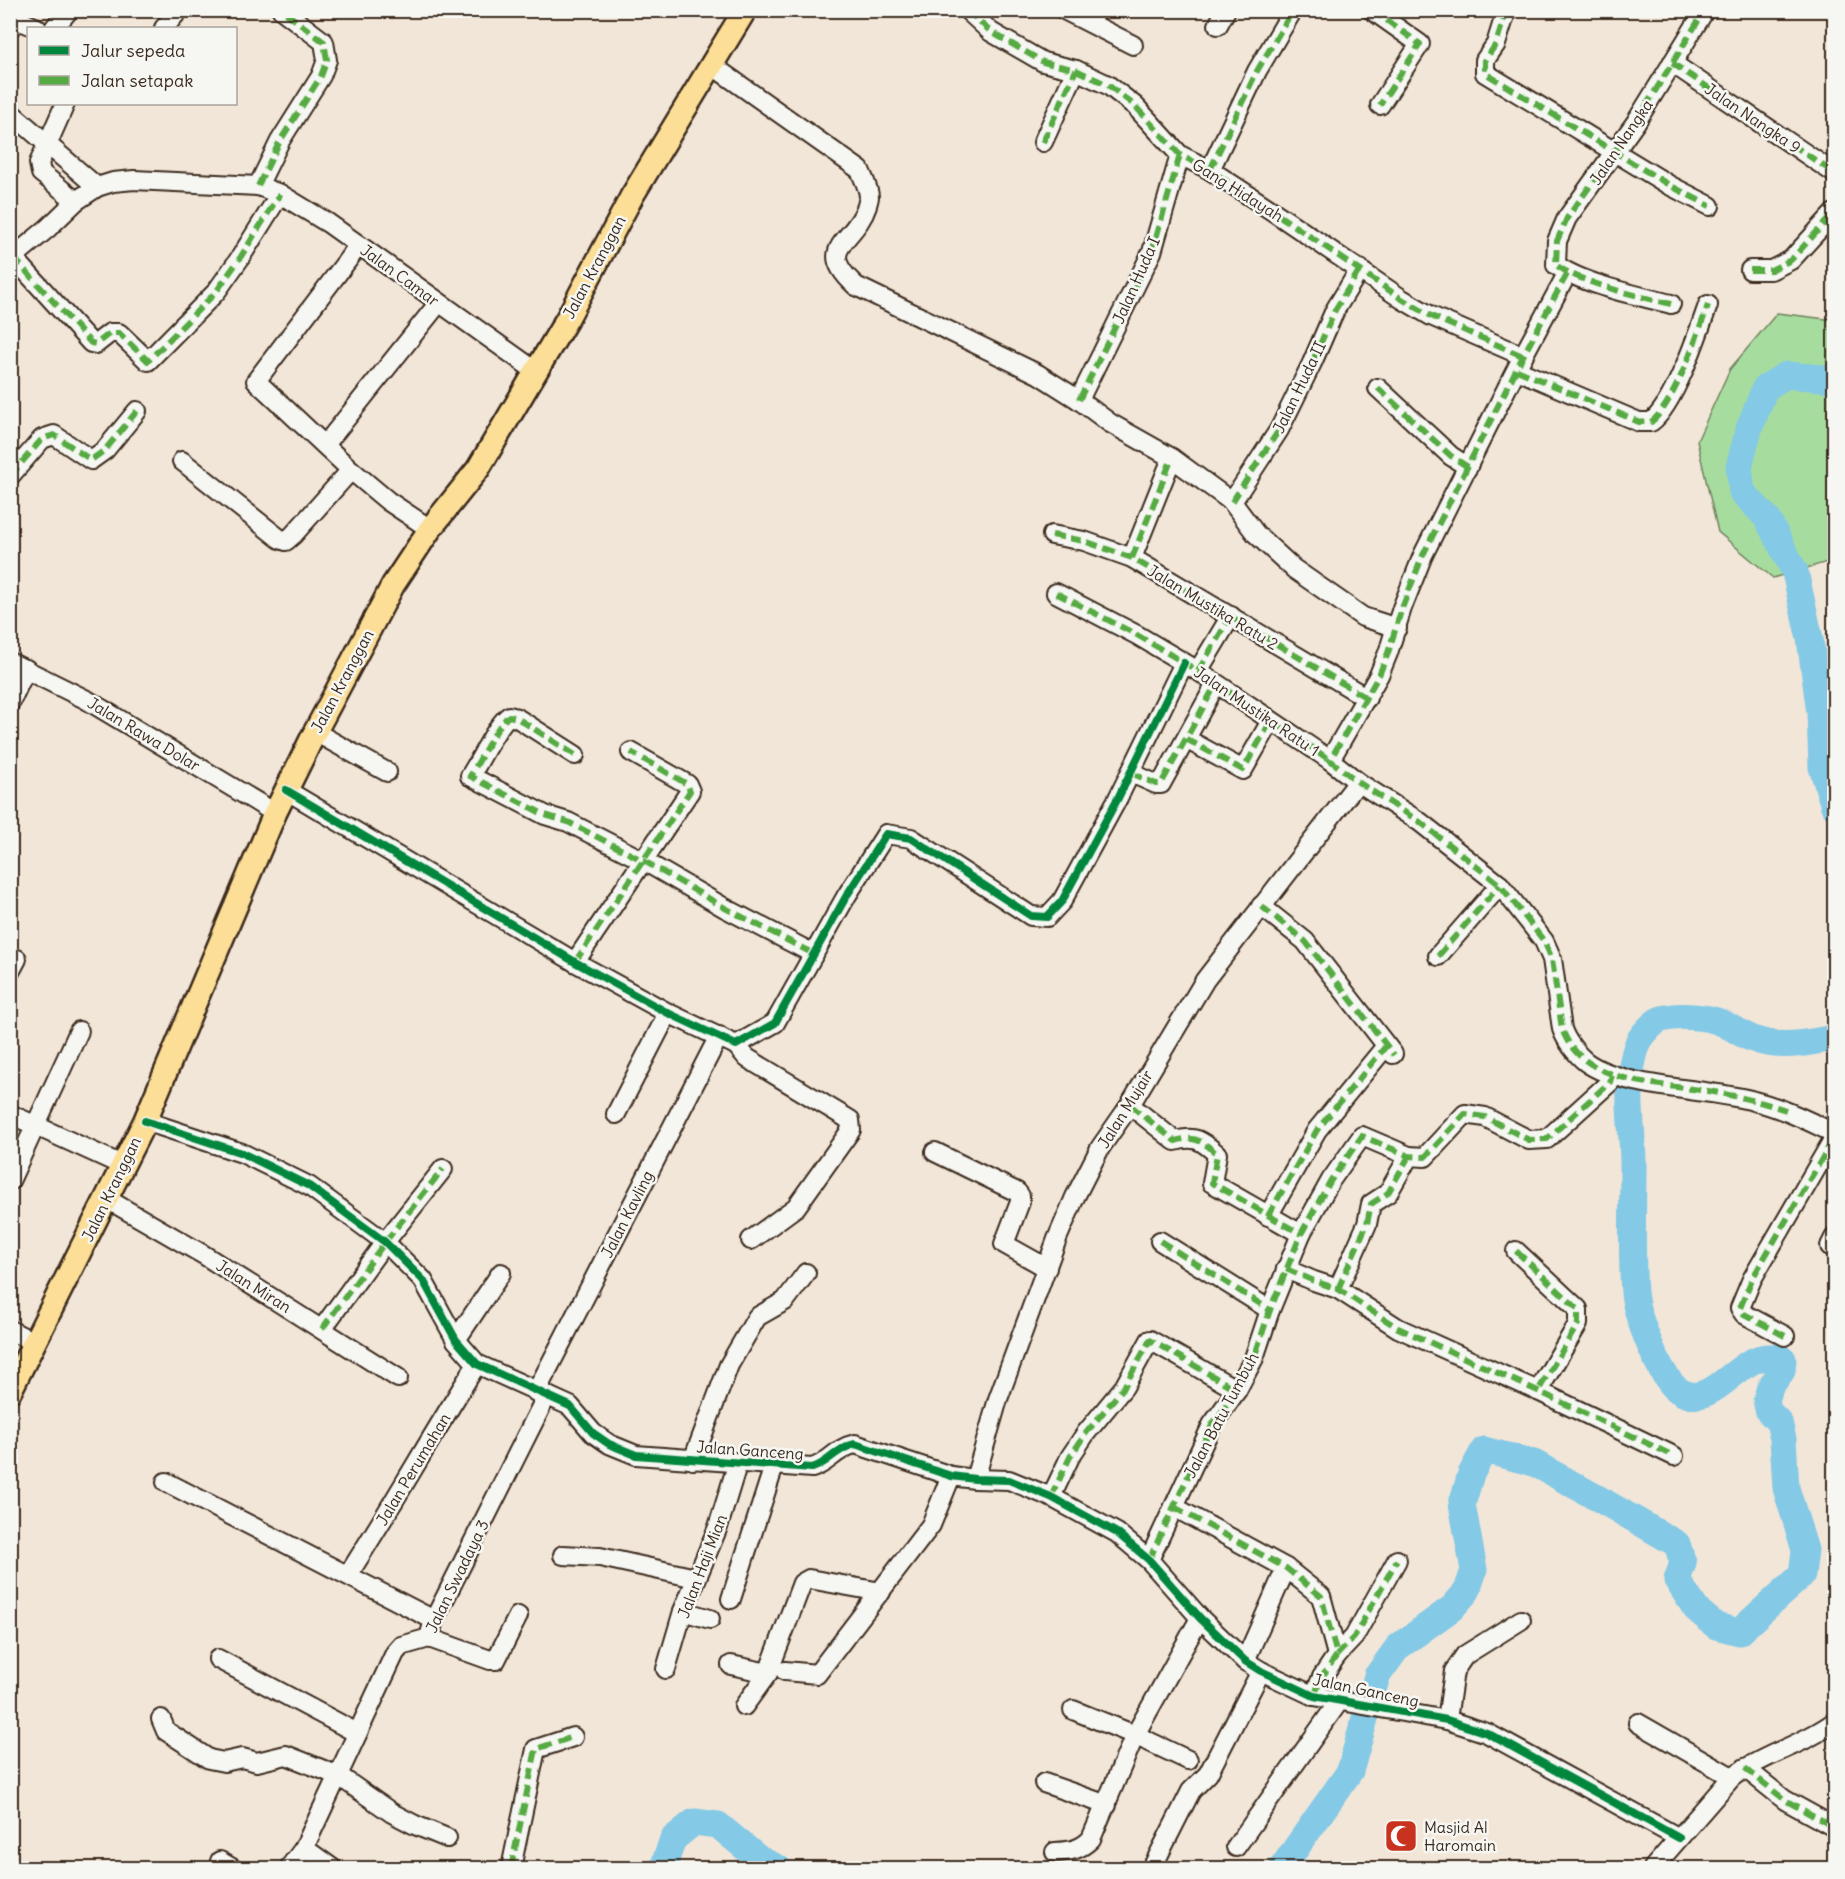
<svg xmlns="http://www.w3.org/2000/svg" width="1845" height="1879" viewBox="0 0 1845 1879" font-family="Delius,sans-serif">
<rect width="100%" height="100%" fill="#f2e6d8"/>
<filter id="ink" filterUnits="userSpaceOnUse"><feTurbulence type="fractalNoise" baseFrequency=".0167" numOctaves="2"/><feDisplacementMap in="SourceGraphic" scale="12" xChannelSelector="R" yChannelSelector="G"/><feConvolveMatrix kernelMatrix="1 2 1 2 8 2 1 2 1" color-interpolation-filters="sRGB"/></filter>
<g filter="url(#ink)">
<path fill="#a7dc9f" stroke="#71835e" stroke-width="1.5" d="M1777 313 1834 320V560L1773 578 1718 532 1697 441 1730 369Z"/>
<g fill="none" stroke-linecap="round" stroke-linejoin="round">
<g stroke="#84c9e6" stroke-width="27">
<path d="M1834 379 1786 375 1765 388 1749 429 1739 467 1742 492 1767 518 1795 572 1810 639 1820 713 1822 767 1834 806"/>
<path d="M663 1868 673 1839 694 1822 718 1825 759 1859 778 1868"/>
<path d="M1282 1868 1350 1771 1377 1676 1398 1647 1452 1608 1467 1591 1474 1570 1462 1504 1471 1474 1484 1450 1534 1463 1601 1500 1677 1544 1683 1563 1677 1580 1696 1609 1716 1626 1739 1632 1802 1575 1805 1550 1786 1488 1783 1439 1779 1422 1769 1412 1766 1401 1770 1387 1782 1371 1783 1359C1779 1358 1774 1357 1769 1357 1735 1357 1712 1413 1678 1390 1660 1378 1636 1315 1634 1292 1631 1252 1633 1206 1633 1165 1633 1125 1623 1082 1638 1043 1640 1037 1653 1023 1659 1020 1674 1014 1707 1016 1722 1023 1738 1030 1748 1040 1767 1043 1789 1047 1813 1042 1834 1038"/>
</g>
<g stroke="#3b2a1e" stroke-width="22">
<g id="minor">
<path d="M967 10 991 32 1043 62 1076 70 1108 85 1135 106 1180 155 1210 170 1271 210 1402 299 1431 316 1523 356"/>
<path d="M1064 10 1133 45"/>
<path d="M1372 10 1420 44 1380 105"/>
<path d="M1505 10 1506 12 1496 44 1485 60V73L1669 185 1710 206"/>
<path d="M1218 25 1226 10"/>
<path d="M10 28 13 25 21 21 37 28"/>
<path d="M54 28 69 10"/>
<path d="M164 28 179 10"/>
<path d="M1672 63 1834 173"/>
<path d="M713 66 860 170C863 178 869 188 869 197 869 199 867 204 867 206 855 243 813 247 856 286L1038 374 1079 400 1110 423 1172 458 1232 502 1256 534 1294 569 1363 617 1397 628"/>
<path d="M65 104 39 163 41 173 76 201"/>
<path d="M10 112 97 187"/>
<path d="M1043 142 1076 70"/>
<path d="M1210 170 1257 71 1293 10"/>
<path d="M258 186 280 141 321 76 327 60 324 42 282 10"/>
<path d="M356 249 256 381 351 470 388 501 430 529"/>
<path d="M13 257 91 343 96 344 110 333H119L148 361 216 292 240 258 280 194"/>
<path d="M10 260 48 228 76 201 97 187 113 182 134 180 258 186 280 194 328 223 537 372"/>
<path d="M1750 270H1771L1791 260 1834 213"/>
<path d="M1567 274 1523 356 1423 555 1402 608 1388 653 1379 675 1330 760 1358 782 1420 822 1500 885 1544 941 1552 959 1562 1029C1566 1041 1577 1055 1586 1062 1623 1089 1708 1088 1754 1101 1783 1108 1808 1121 1834 1133"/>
<path d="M1671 304C1639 296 1582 284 1556 265L1557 241 1567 218 1636 122 1705 10"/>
<path d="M1517 370 1639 422H1651C1674 405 1698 334 1708 305"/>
<path d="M1378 388 1451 456 1468 467"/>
<path d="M1079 400 1152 252 1180 155"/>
<path d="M325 445 433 310"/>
<path d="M182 461 280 539 286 541 293 535 351 470"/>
<path d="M10 476 42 439 54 435 91 460 105 450 137 411"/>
<path d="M1232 502 1279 430 1312 363 1335 310 1360 269"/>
<path d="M1052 535 1084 541 1132 558 1367 698"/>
<path d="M1132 558 1172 458"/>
<path d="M1056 593 1137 635 1198 671 1330 760"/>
<path d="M10 662 87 700 275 813"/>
<path d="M1198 671 1231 616"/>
<path d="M10 703 26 669"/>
<path d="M315 732 387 772"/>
<path d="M1186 739 1243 770 1271 721"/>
<path d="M575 755 517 718 509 716C497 724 480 761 470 776L545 815 568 822 644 861 725 908 814 954"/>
<path d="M1131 773 1156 784H1161L1216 684"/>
<path d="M286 790 575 962 668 1013 736 1045 775 1023 847 895 886 834 911 838 1031 916 1047 917 1062 901 1118 798 1184 663"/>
<path d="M1261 906 1305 941 1393 1054"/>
<path d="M1438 956 1500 885"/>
<path d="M575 962 690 791 687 784 631 752"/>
<path d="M10 972 17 959"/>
<path d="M736 1045 747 1058 850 1120 851 1130 796 1207 751 1240"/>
<path d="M1130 1105 1175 1141C1196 1135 1202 1141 1217 1154L1212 1183 1301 1234"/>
<path d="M10 1114 124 1166"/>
<path d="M616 1114 668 1013"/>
<path d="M145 1121 242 1153 309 1186 385 1242 423 1280 456 1340 477 1364 570 1406 593 1433 609 1444 636 1455 812 1468C828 1464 836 1448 855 1444L951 1476 975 1479 1009 1480 1051 1497 1117 1533 1149 1560 1200 1618 1245 1661 1261 1671 1314 1696 1447 1720 1487 1733 1679 1838"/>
<path d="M935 1152 1017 1192 1020 1196V1202L1004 1244 1047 1268"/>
<path d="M10 1181 79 1031"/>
<path d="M107 1199 204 1255 398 1378"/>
<path d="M1268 1216 1317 1130 1386 1046"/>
<path d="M1160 1241 1270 1310"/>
<path d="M1830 1246 1834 1238"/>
<path d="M1516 1251 1578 1309V1324L1538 1391"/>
<path d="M1286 1269 1314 1281 1338 1289 1398 1328 1538 1391 1674 1456"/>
<path d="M1338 1289 1367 1224 1371 1204 1388 1193 1409 1156"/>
<path d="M322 1329 385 1242 443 1169"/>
<path d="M10 1330 35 1343"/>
<path d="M1785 1336 1744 1314 1740 1308 1752 1279 1834 1138"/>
<path d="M456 1340 501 1273"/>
<path d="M536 1392 719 1036"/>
<path d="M693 1460 729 1365 757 1317 785 1301 806 1273"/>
<path d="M975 1479 998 1399 1057 1239 1075 1197 1100 1148 1130 1105 1205 980 1358 782"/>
<path d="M166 1482 434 1620"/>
<path d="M1051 1497 1070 1457 1086 1433 1124 1387 1150 1340 1237 1390"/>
<path d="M1174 1507 1286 1568 1321 1596 1337 1655 1322 1677 1314 1696"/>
<path d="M563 1555 600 1557 696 1578"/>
<path d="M1149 1560 1212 1425 1237 1390 1254 1358 1270 1310 1301 1234 1331 1180 1362 1136 1409 1156 1425 1157 1465 1114 1485 1117 1529 1140 1547 1139 1610 1082 1612 1075"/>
<path d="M348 1575C393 1505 433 1433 477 1364"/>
<path d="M731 1599 774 1466"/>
<path d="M683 1611 710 1619"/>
<path d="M429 1638 490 1660H496L518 1616"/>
<path d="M1337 1655 1354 1637 1397 1560"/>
<path d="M218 1659 357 1733"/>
<path d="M1245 1661 1286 1568"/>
<path d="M731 1665 768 1673"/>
<path d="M666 1669 683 1611 718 1527 738 1462"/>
<path d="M785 1671 817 1674 931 1525 951 1476"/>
<path d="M744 1706 768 1673 802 1583 809 1579 881 1592"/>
<path d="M1073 1710 1135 1735 1188 1760"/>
<path d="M161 1719 166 1731 209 1759 224 1762 242 1758 257 1762 286 1755 339 1776 392 1813 415 1825 447 1838"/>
<path d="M1447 1720 1454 1671 1465 1655 1521 1620"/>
<path d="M1638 1723 1732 1777"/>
<path d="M1745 1768 1785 1800 1834 1827"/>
<path d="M1044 1783 1107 1805"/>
<path d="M1236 1847 1340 1700"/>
<path d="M304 1848 332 1868"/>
<path d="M1055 1852C1071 1851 1080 1850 1091 1839L1135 1735 1200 1618"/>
<path d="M220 1861 232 1868"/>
<path d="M289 1868 304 1848 395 1653 401 1646 429 1638 434 1620 547 1395"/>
<path d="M511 1868 536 1749 573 1737"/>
<path d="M1152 1868 1191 1791 1208 1774 1261 1671"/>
<path d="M1653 1868 1732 1777C1764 1754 1803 1745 1834 1722"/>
</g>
</g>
<g stroke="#3b2a1e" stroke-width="27">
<path id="major" d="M10 1391 145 1121 275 813 315 732 393 585 430 529 478 469 567 319 632 196 745 10"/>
</g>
<use href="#minor" stroke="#f6f6f2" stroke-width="18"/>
<use href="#major" stroke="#fcde96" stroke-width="22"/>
<g stroke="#55ab43" stroke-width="6" stroke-dasharray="12 6" stroke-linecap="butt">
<path d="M967 10 991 32 1043 62 1076 70 1108 85 1135 106 1180 155 1210 170 1271 210 1402 299 1431 316 1523 356"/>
<path d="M1372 10 1420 44 1380 105"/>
<path d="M1505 10 1506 12 1496 44 1485 60V73L1669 185 1710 206"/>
<path d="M1672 63 1834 173"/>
<path d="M1043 142 1076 70"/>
<path d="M1210 170 1257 71 1293 10"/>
<path d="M258 186 280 141 321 76 327 60 324 42 282 10"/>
<path d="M13 257 91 343 96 344 110 333H119L148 361 216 292 240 258 280 194"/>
<path d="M1750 270H1771L1791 260 1834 213"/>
<path d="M1567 274 1523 356 1423 555 1402 608 1388 653 1379 675 1330 760 1358 782 1420 822 1500 885 1544 941 1552 959 1562 1029C1583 1088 1669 1083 1719 1093 1742 1097 1764 1103 1786 1110"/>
<path d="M1671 304C1639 296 1582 284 1556 265L1557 241 1567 218 1636 122 1705 10"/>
<path d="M1517 370 1639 422H1651C1674 405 1698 334 1708 305"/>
<path d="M1378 388 1451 456 1468 467"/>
<path d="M1079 400 1152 252 1180 155"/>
<path d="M10 476 42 439 54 435 91 460 105 450 137 411"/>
<path d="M1232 502 1279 430 1312 363 1335 310 1360 269"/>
<path d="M1052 535 1084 541 1132 558 1367 698"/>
<path d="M1132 558 1172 458"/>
<path d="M1056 593 1137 635 1198 671 1330 760"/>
<path d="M1198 671 1231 616"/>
<path d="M1186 739 1243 770 1271 721"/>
<path d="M575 755 517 718 509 716C497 724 480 761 470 776L545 815 568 822 644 861 725 908 814 954"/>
<path d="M1131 773 1156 784H1161L1216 684"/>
<path d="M1261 906 1305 941 1394 1055"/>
<path d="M1438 956 1500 885"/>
<path d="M575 962 690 791 687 784 631 752"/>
<path d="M1130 1105 1175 1141C1196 1135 1202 1141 1217 1154L1212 1183 1301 1234"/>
<path d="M1268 1216 1317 1130 1386 1046"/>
<path d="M1160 1241 1270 1310"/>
<path d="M1830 1246 1834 1238"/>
<path d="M1516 1251 1578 1309V1324L1538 1391"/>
<path d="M1286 1269 1314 1281 1338 1289 1398 1328 1538 1391 1674 1456"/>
<path d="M1338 1289 1367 1224 1371 1204 1388 1193 1409 1156"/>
<path d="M322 1329 385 1242 443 1169"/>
<path d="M1785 1336 1744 1314 1740 1308 1752 1279 1834 1138"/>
<path d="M1051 1497 1070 1457 1086 1433 1124 1387 1150 1340 1237 1390"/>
<path d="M1174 1507 1286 1568 1321 1596 1337 1655 1322 1677 1314 1696"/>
<path d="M1149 1560 1212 1425 1237 1390 1254 1358 1270 1310 1301 1234 1331 1180 1362 1136 1409 1156 1425 1157 1465 1114 1485 1117 1529 1140 1547 1139 1610 1082 1612 1075"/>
<path d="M1337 1655 1354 1637 1397 1560"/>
<path d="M1745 1768 1785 1800 1834 1827"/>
<path d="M511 1868 536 1749 573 1737"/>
</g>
<g stroke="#f6f6f2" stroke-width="11">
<g id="cycleway">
<path d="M286 790 575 962 668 1013 736 1045 775 1023 847 895 886 834 911 838 1031 916 1047 917 1062 901 1118 798 1184 663"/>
<path d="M145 1121 242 1153 309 1186 385 1242 423 1280 456 1340 477 1364 570 1406 593 1433 609 1444 636 1455 812 1468C828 1464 836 1448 855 1444L951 1476 975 1479 1009 1480 1051 1497 1117 1533 1149 1560 1200 1618 1245 1661 1261 1671 1314 1696 1447 1720 1487 1733 1679 1838"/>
</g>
</g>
<use href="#cycleway" stroke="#00873e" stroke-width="8"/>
</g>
</g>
<defs>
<g id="mosque-square" transform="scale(1.725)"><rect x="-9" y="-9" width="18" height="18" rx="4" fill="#c8321e" stroke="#f6f6f2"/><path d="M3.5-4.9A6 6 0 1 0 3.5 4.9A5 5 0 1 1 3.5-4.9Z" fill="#fff"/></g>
</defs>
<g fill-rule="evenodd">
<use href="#mosque-square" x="1401" y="1836"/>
</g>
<g text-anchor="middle" stroke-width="5" stroke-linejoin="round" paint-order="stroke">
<g font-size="16" fill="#3b2a1e" stroke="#f6f6f2">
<text transform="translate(1753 118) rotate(34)" y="6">Jalan Nangka 9</text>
<text transform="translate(1621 142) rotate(-56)" y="6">Jalan Nangka</text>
<text transform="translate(1238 190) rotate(32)" y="6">Gang Hidayah</text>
<text transform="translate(594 267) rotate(-62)" y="6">Jalan Kranggan</text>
<text transform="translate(400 275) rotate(36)" y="6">Jalan Camar</text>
<text transform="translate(1136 280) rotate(-66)" y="6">Jalan Huda I</text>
<text transform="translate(1299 387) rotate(-64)" y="6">Jalan Huda II</text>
<text transform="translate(1213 607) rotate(31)" y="6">Jalan Mustika Ratu 2</text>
<text transform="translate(342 681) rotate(-62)" y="6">Jalan Kranggan</text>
<text transform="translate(1257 711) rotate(34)" y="6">Jalan Mustika Ratu 1</text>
<text transform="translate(144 734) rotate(31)" y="6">Jalan Rawa Dolar</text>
<text transform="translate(1125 1109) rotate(-58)" y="6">Jalan Mujair</text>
<text transform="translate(111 1189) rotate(-64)" y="6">Jalan Kranggan</text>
<text transform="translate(627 1214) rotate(-63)" y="6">Jalan Kavling</text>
<text transform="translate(254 1286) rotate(32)" y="6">Jalan Miran</text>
<text transform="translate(1221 1415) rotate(-62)" y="6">Jalan Batu Tumbuh</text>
<text transform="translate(750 1450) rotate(4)" y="6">Jalan Ganceng</text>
<text transform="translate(413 1469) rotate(-59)" y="6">Jalan Perumahan</text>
<text transform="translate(702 1566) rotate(-69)" y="6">Jalan Haji Mian</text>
<text transform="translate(457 1576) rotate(-64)" y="6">Jalan Swadaya 3</text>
<text transform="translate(1366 1690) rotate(12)" y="6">Jalan Ganceng</text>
</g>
<g font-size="16" fill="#3b2a1e" stroke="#f6f6f2" text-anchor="start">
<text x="1424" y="1833">Masjid Al<tspan x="1424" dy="18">Haromain</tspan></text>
</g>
</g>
<rect width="1845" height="1879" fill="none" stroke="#f6f6f2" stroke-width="36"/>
<rect x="18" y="18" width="1809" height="1843" fill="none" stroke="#3b2a1e" stroke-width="2" filter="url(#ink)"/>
<rect x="27" y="27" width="210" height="78" fill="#f6f6f2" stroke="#aba49d" stroke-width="1.5"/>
<rect x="39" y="46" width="30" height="9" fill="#00873e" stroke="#aba49d" stroke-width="1.5"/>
<text x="81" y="57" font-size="18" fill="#3b2a1e">Jalur sepeda</text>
<rect x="39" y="76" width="30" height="9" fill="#55ab43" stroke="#aba49d" stroke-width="1.5"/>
<text x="81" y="87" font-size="18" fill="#3b2a1e">Jalan setapak</text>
</svg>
